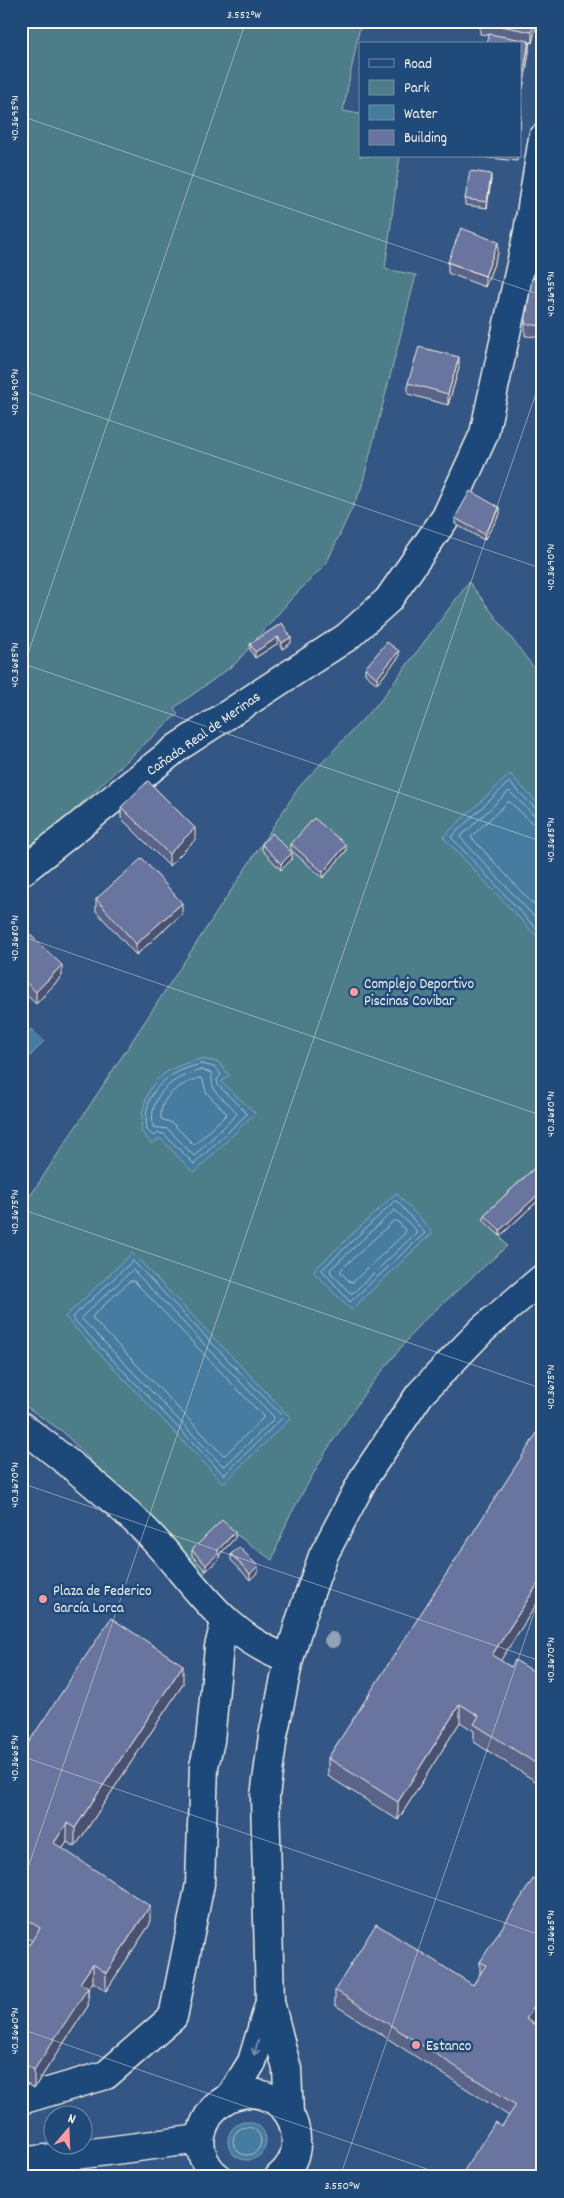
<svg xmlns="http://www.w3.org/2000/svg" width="564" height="2198" viewBox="0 0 564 2198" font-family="Dekko,sans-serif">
<rect width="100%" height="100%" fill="#345684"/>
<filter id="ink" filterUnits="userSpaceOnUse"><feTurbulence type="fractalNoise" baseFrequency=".02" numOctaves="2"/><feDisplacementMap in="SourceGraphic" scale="10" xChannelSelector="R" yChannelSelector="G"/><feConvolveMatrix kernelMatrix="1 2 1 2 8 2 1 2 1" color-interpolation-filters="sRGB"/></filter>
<g filter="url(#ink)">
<g fill="#4e7d88" stroke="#a1b7b8">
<path d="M21 21H361L343 111 360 114V156H400L385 269 416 275 361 489 326 564 291 599 235 664 174 708 178 714 166 724 21 860Z"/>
<path d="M469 582 543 680V1196L500 1236 507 1246 421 1323 366 1391 325 1453 288 1519 272 1560 237 1535 202 1576 63 1432 21 1403V1210L299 787 380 701Z"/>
</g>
<g fill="#447c9f" stroke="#8aabbc">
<path d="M510 774 543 809V943L443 837Z"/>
<path d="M31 1029 44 1041 21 1066V1040Z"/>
<path d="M201 1059 218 1062 229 1075 221 1082 255 1113 194 1173 160 1138 152 1144 141 1131C143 1085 157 1070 201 1059Z"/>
<path d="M396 1193 433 1232 351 1310 313 1271Z"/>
<path d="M132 1253 291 1418 223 1483 65 1317Z"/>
<circle cx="247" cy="2141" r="19"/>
</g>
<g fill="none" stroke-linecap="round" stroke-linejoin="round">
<g stroke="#aec2cb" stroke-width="1">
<path d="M543 812 537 810 509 782 451 837 543 936"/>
<path d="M543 818 534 815 509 791 460 837 543 926"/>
<path d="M543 825 531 822 509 801 471 837 543 915"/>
<path d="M201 1064 215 1067 221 1074 217 1080 218 1085 247 1114 194 1164 164 1134 159 1133 153 1136 147 1130C141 1091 167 1072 201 1064Z"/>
<path d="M201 1070 212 1073C210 1098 226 1096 237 1114L194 1156 168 1129 153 1127C148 1094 173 1077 201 1070Z"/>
<path d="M200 1078 203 1080 206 1092 227 1114 194 1145 172 1123 161 1119C158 1096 182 1083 200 1078Z"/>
<path d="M395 1201 398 1202 425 1233 350 1302 322 1270Z"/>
<path d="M395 1210 416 1230V1233L353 1293H350L331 1273 330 1270Z"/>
<path d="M394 1221H397L405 1230V1233L353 1282H350L341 1273V1270Z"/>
<path d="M133 1261 283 1417 224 1475 73 1319 74 1316Z"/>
<path d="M133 1270 274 1417 273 1420 225 1466 222 1465 82 1319 83 1316Z"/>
<path d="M130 1281H134L263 1416 262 1419 225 1455 222 1454 93 1319V1316Z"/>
<circle cx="247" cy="2141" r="14"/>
</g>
<g stroke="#f4f1e8" stroke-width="31">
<g id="minor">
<path d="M21 872 178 747 347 637 388 600 446 517 484 434 528 232 543 138"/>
<path d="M21 1426C63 1458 104 1490 141 1526 191 1575 219 1635 289 1659"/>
<path d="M231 2096 252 2062 270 2002"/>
<path d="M21 2100 106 2075 173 2017 200 1884 204 1766 210 1741 219 1647 225 1622"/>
<path d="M289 2114 287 2069 270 2002 265 1796 273 1736 289 1659 300 1621 323 1556 365 1476 420 1394 482 1330 543 1278"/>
<path d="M21 2162 200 2139"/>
<path d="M218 2177C206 2169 198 2150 201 2136 213 2075 295 2082 296 2140 297 2155 290 2168 279 2177"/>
</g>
</g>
<use href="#minor" stroke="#1f4a7a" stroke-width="28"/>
</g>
<circle fill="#90a2b3" cx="332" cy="1640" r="8"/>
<g fill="#5a6488" stroke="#f4f1e8">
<path d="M480 21H537L532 43 529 42V52L523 89 520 88V44L489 35 480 34Z"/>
<path d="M472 156H518L517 161Z"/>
<path d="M491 180 487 208 465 205V199Z"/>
<path d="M498 253 485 287 448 273V262Z"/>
<path d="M543 280V337L525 336V324Z"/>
<path d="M459 368 448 405 408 394V383Z"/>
<path d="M500 514 484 540 455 524V518Z"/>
<path d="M282 623 291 643 282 649 278 643 255 658 250 650V644Z"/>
<path d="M399 657 377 684 365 674V668Z"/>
<path d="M121 807 195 840 169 866 121 818Z"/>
<path d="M262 844 292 859 281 870 262 850Z"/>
<path d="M291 844 346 851 323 878 291 850Z"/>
<path d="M96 899 182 914 136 955 96 911Z"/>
<path d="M21 926 62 976 36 1004 21 990Z"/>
<path d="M543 1160V1196L500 1236 484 1221V1215Z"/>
<path d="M543 1432V1594L500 1661 511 1667 543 1677V1786L474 1742V1731L460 1722 398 1820 328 1776V1758Z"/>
<path d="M235 1538 219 1555V1559L206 1571 192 1556V1550Z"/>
<path d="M231 1554 258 1572 250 1580 231 1560Z"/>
<path d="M183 1684 75 1847 67 1842 62 1849 150 1924 106 1991 93 1982 88 1989V2006L34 2088 21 2079V1944L27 1948 32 1941 21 1934V1754Z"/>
<path d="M543 1885V2016L539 2014 533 2024 543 2177 502 2126 509 2116 335 2005V1990L473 1985 480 1974V1962Z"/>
</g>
<g fill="#4a516f" stroke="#f4f1e8">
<path d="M534 21H537L532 43V32Z"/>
<path d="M529 41V52L523 89V77Z"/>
<path d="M521 106V117L520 129V118Z"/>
<path d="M491 174V180L487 208V202Z"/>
<path d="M498 242V253L485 287V276Z"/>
<path d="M459 357V368L448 405V394Z"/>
<path d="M500 508V514L484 540V534Z"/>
<path d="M278 637V643L255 658V652Z"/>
<path d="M291 637V643L282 649V643Z"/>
<path d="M399 651V657L377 684V678Z"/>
<path d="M195 828V840L169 866V854Z"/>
<path d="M346 845V851L323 878V872Z"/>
<path d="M292 853V859L281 870V864Z"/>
<path d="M182 903V914L136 955V944Z"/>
<path d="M62 965V976L36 1004V992Z"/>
<path d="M543 1190V1196L500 1236V1230Z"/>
<path d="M235 1532V1538L219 1555V1559L206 1571V1565L217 1551Z"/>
<path d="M258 1566V1572L250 1580V1574Z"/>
<path d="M543 1576V1594L492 1674V1655Z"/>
<path d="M183 1665V1684L75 1847V1828Z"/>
<path d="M460 1704V1722L398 1820V1802Z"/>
<path d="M67 1823V1842L54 1861V1843Z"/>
<path d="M150 1906V1924L106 1991V1973Z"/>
<path d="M93 1964V1982L88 1989V2006L34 2088V2070L80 1983Z"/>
<path d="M539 1998V2014L526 2035V2019Z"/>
</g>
<g fill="#69749e" stroke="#f4f1e8">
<path d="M480 21H534L532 32 480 22Z"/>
<path d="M489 34 529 41 523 77H520V44H487Z"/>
<path d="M470 171 491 174 487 202 465 199Z"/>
<path d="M461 228 498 242 485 276 448 262Z"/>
<path d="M532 278 543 280V326L525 324Z"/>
<path d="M419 347 459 357 448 394 408 383Z"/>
<path d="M470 491 500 508 484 534 455 518Z"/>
<path d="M282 623 291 637 282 643 278 637 255 652 250 644Z"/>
<path d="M387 642 399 651 377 678 365 668Z"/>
<path d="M148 781 195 828 169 854 121 807Z"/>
<path d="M314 818 346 845 323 872 291 844Z"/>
<path d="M272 833 292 853 281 864 262 844Z"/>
<path d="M142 858 182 903 136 944 96 899Z"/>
<path d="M21 926 62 965 36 992 21 978Z"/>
<path d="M543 1160V1190L500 1230 484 1215Z"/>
<path d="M539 1430 543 1432V1576L492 1655 511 1667 515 1660 543 1677V1768L474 1724 479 1716 460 1704 398 1802 328 1758Z"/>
<path d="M222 1520 235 1532 217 1551 219 1553 206 1565 192 1550Z"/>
<path d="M239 1547 258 1566 250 1574 231 1554Z"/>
<path d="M111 1618 183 1665 75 1828 67 1823 54 1843 150 1906 106 1973 93 1964 80 1983 88 1988 34 2070 21 2061V1944L27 1948 40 1928 21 1916V1754Z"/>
<path d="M533 1879 543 1885V2001L539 1998 526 2019 543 2030V2177H460L495 2122 502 2126 516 2105 335 1990 376 1924 473 1985 486 1965 480 1962Z"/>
</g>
<defs><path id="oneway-shaft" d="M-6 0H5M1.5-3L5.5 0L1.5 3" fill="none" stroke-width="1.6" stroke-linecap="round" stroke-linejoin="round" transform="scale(1.25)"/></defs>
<use stroke="#748da6" href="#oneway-shaft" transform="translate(256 2048) rotate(107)"/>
</g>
<path fill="none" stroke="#f4f1e8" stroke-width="1" stroke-opacity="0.45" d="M539 21 543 23M21 116 543 296M21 390 543 569M21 663 543 842M21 674 246 21M21 936 543 1116M21 1209 543 1389M21 1483 543 1662M21 1756 543 1936M21 1888 543 373M21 2029 450 2177M340 2177 543 1587"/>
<g fill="#ff9aa2" stroke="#1f4a7a" stroke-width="2">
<circle cx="354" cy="992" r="5"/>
<circle cx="43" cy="1599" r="5"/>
<circle cx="416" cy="2045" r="5"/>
</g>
<g text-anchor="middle" stroke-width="5" stroke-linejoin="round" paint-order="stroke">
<g font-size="15" fill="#f4f1e8" stroke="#1f4a7a">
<text transform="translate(203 733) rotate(-35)" y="5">Cañada Real de Merinas</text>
</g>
<g font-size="15" fill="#f4f1e8" stroke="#1f4a7a" text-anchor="start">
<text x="364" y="988">Complejo Deportivo<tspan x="364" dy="17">Piscinas Covibar</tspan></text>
<text x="53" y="1595">Plaza de Federico<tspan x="53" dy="17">García Lorca</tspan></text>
<text x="426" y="2050">Estanco</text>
</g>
</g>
<rect width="564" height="2198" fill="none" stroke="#1f4a7a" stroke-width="55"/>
<rect x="359" y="42" width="162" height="115" fill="#1f4a7a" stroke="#748da6"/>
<rect x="369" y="59" width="25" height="8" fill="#1f4a7a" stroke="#748da6"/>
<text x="404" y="68" font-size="15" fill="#f4f1e8">Road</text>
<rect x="369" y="80" width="25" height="15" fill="#4e7d88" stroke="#748da6"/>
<text x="404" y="92" font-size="15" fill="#f4f1e8">Park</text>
<rect x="369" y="105" width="25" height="15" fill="#447c9f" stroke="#748da6"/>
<text x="404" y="118" font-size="15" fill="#f4f1e8">Water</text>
<rect x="369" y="130" width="25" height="15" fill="#69749e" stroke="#748da6"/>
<text x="404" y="142" font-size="15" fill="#f4f1e8">Building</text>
<g transform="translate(68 2130) rotate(19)"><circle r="24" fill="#1f4a7a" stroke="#748da6"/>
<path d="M0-4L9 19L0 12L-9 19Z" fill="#ff9aa2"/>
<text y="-8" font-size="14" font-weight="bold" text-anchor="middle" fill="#f4f1e8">N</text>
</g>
<rect x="28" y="28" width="508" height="2142" fill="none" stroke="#f4f1e8" stroke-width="2"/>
<g font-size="12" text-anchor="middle" fill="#f4f1e8">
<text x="244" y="18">3.552°W</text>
<text transform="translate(14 118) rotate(-90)" y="4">40.3695°N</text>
<text transform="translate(550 294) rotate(-90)" y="4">40.3695°N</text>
<text transform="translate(14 392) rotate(-90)" y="4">40.3690°N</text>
<text transform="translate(550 567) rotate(-90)" y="4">40.3690°N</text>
<text transform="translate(14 665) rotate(-90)" y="4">40.3685°N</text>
<text transform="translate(550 840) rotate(-90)" y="4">40.3685°N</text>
<text transform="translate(14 938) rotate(-90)" y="4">40.3680°N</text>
<text transform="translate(550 1114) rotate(-90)" y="4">40.3680°N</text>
<text transform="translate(14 1212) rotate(-90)" y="4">40.3675°N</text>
<text transform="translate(550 1387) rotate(-90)" y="4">40.3675°N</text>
<text transform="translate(14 1485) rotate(-90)" y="4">40.3670°N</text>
<text transform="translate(550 1660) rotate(-90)" y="4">40.3670°N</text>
<text transform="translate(14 1758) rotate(-90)" y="4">40.3665°N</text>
<text transform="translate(550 1933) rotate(-90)" y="4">40.3665°N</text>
<text transform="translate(14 2031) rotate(-90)" y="4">40.3660°N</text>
<text x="342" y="2189">3.550°W</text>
</g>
</svg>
